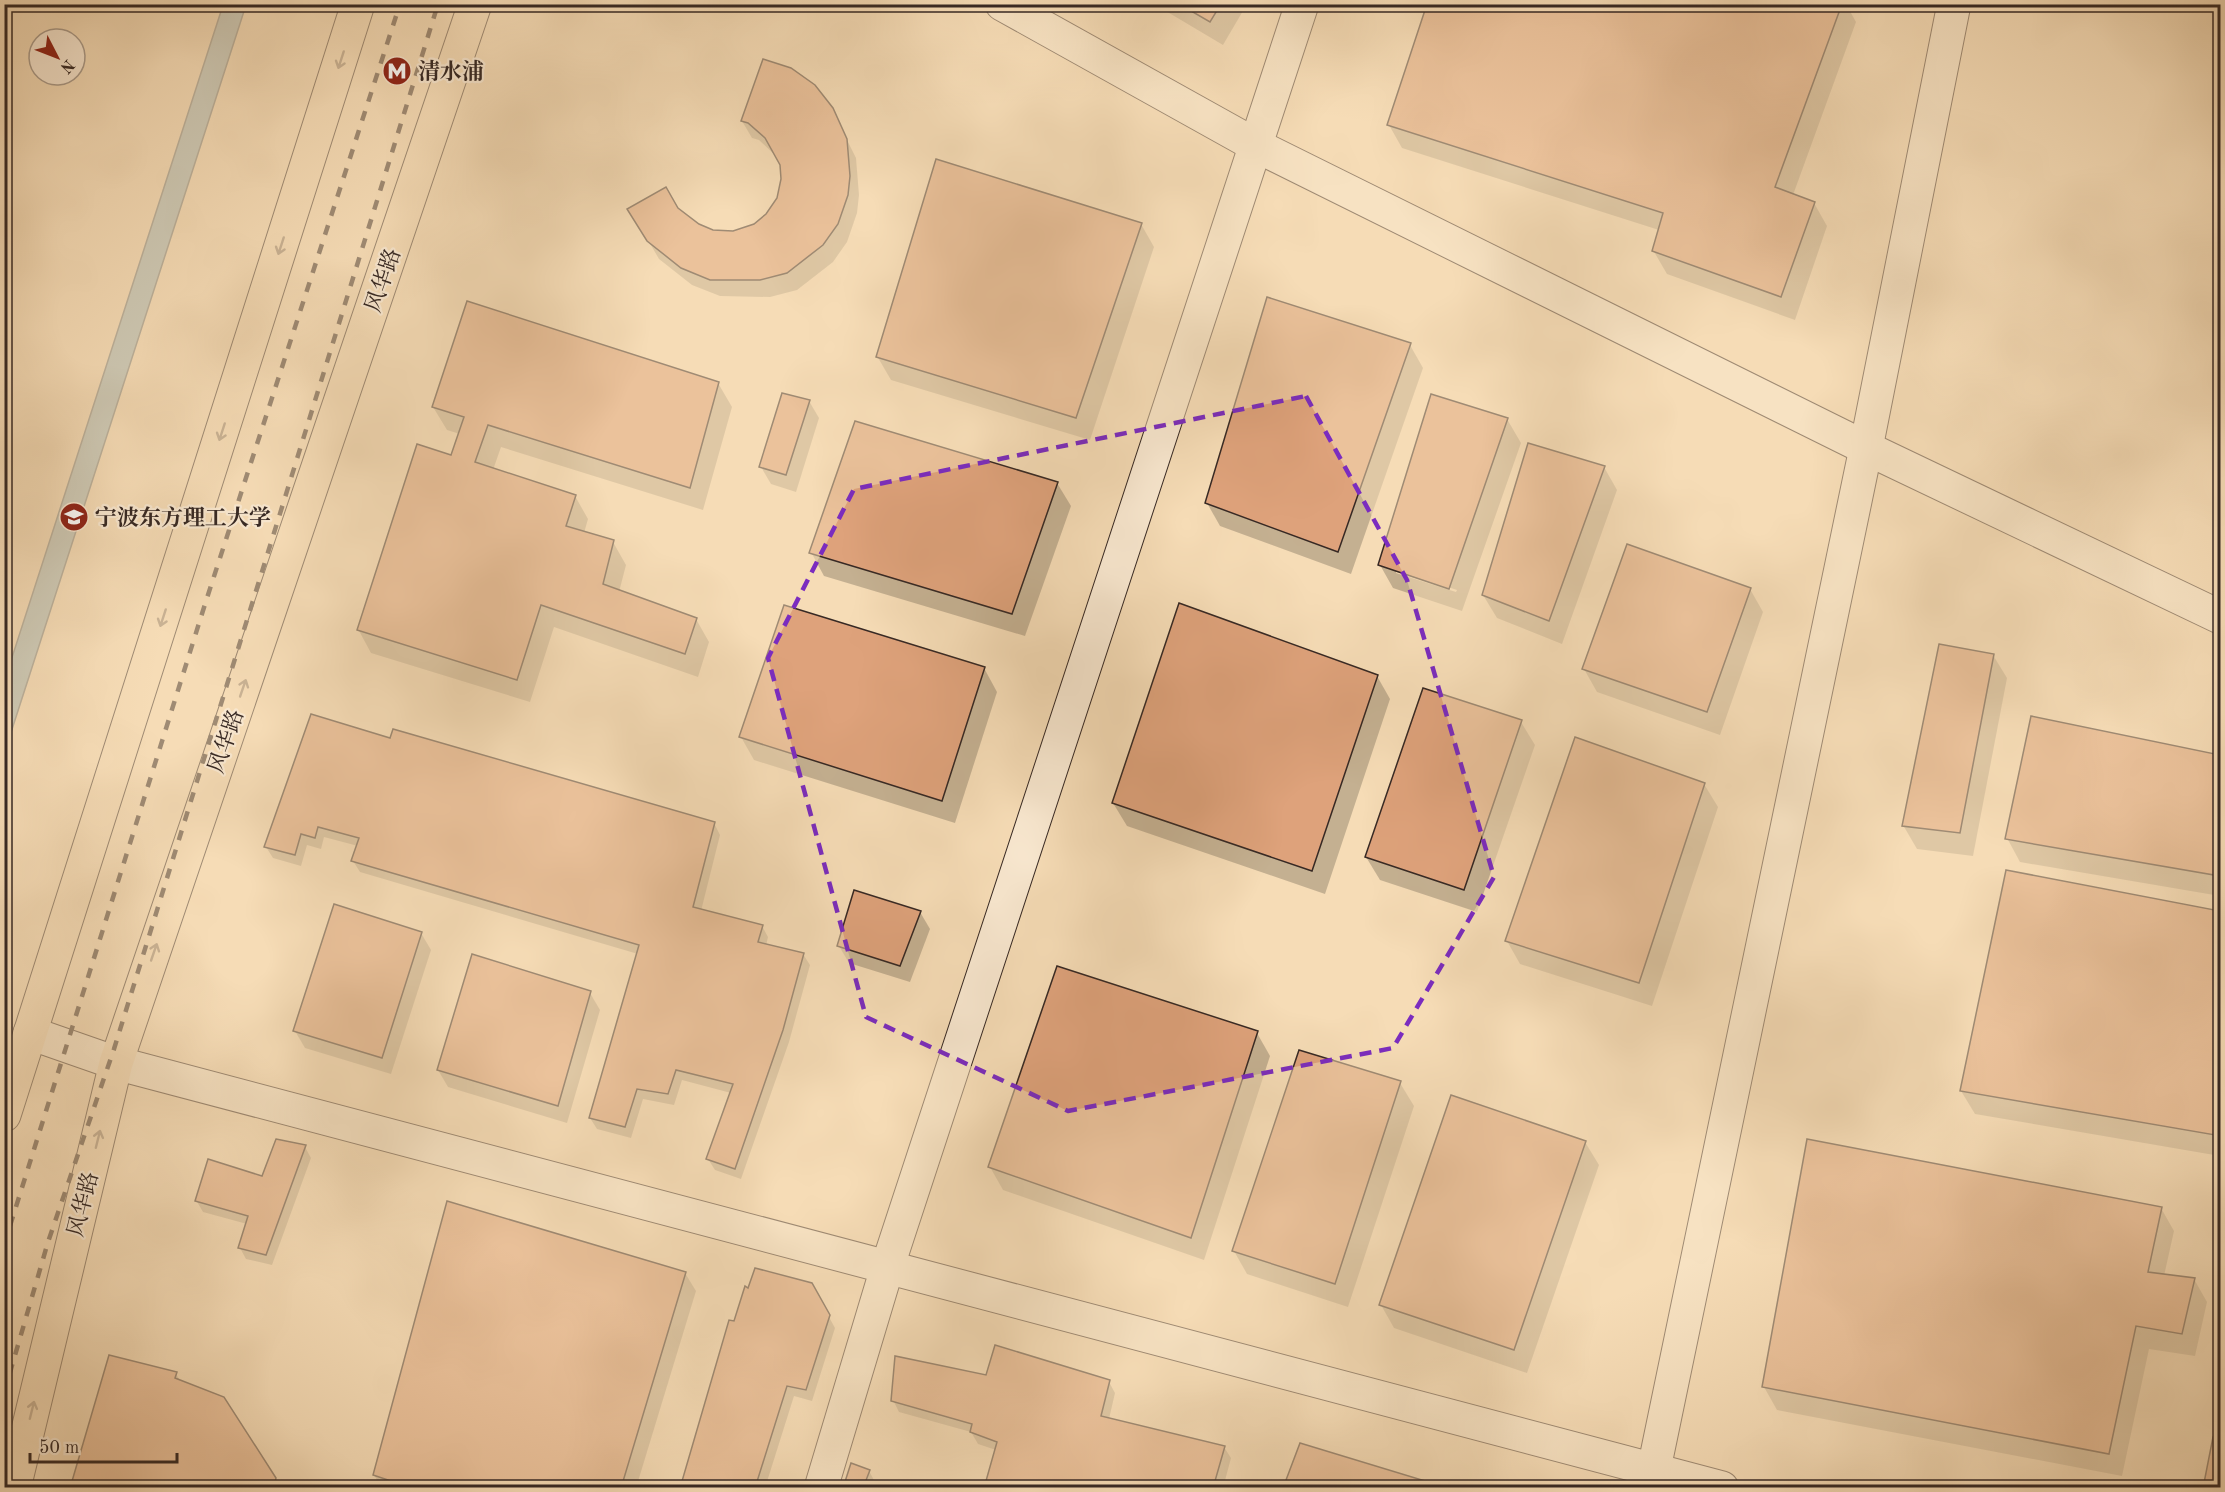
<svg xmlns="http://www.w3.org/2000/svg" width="2225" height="1492" viewBox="0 0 2225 1492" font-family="'Old Standard TT','Noto Serif SC',serif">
<rect width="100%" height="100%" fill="#f6dcb6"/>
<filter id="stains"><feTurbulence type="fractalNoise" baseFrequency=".00333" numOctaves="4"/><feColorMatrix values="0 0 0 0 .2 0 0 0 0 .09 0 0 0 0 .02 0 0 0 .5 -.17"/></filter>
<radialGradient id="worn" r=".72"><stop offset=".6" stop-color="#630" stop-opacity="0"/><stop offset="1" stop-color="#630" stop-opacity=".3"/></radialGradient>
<path fill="#a3b8ba" stroke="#787f7e" stroke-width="1.5" d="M223 5H246L5 751V679Z"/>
<g fill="#0003" fill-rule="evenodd">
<path d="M1154 4H1247L1223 45Z"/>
<path d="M1428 4H1846L1856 22 1793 195 1814 203 1827 226 1795 320 1667 274 1653 250 1659 230 1402 148 1389 125Z"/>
<path d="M831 108 856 158 859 195 857 213 847 242 833 262 797 290 770 297 720 296 692 285 659 259 630 209H677L698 226 712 231 733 233 755 226 767 215 779 198 783 180 782 165 776 156 759 140 752 138 742 121Z"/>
<path d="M1141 224 1154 247 1090 440 891 380 877 356Z"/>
<path d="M1410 345 1423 368 1351 574 1220 526 1207 503Z"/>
<path d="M718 383 732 407 703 510 501 447 493 470 575 496 588 519 584 533 613 542 626 565 619 592 696 619 709 642 698 677 554 627 530 702 371 653 358 629 452 457 460 434 447 430 433 407Z"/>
<path d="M809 401 819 418 796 492 771 484 761 467Z"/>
<path d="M1507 419 1521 443 1462 611 1393 588 1380 565ZM1396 570 1457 590 1456 592 1396 573Z"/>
<path d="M1604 467 1617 490 1562 644 1497 618 1483 595Z"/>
<path d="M1057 483 1071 506 1025 636 824 576 811 552Z"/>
<path d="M1750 589 1763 612 1720 735 1597 692 1584 669Z"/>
<path d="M1993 655 2007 678 1973 856 1917 849 1903 825Z"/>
<path d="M984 668 997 692 955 823 754 760 741 737Z"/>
<path d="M1377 676 1390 699 1325 894 1127 826 1113 803Z"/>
<path d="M2032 718 2220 757V896L2020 862 2007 838Z"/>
<path d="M1521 722 1535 745 1477 912 1380 880 1366 857Z"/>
<path d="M391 740 714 823 720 835 701 911 762 926 768 937 766 946 803 954 810 965 789 1042 741 1179 715 1170 708 1159 731 1093 682 1080 674 1105 643 1099 631 1138 597 1129 590 1118 638 954 360 872 353 861 358 846 324 837 321 849 307 845 301 866 273 858 266 847Z"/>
<path d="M1704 784 1718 807 1652 1006 1520 964 1507 941Z"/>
<path d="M2007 872 2220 912V1156L1975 1114 1961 1091Z"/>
<path d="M920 912 930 929 910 982 849 963 839 946Z"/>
<path d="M421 933 431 950 391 1074 305 1048 295 1031Z"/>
<path d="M590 993 600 1010 567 1123 448 1087 438 1070Z"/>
<path d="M1257 1033 1270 1056 1204 1260 1003 1190 990 1167Z"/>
<path d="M1400 1083 1414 1106 1348 1307 1247 1274 1234 1251Z"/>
<path d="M1585 1142 1599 1165 1527 1373 1394 1328 1381 1305Z"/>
<path d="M305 1147 311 1158 272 1265 246 1259 240 1248 247 1224 203 1212 196 1200 263 1177Z"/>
<path d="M2161 1208 2174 1231 2164 1276 2194 1279 2207 1302 2195 1356 2149 1349 2122 1476 1777 1410 1764 1387Z"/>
<path d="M685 1273 696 1291 636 1488H382L374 1475Z"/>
<path d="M811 1284 835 1328 812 1401 794 1396 765 1488H681L735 1323Z"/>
<path d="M176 1374 181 1382 275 1478 280 1488H71Z"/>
<path d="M987 1377 1109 1382 1115 1393 1109 1419 1224 1447 1231 1458 1223 1488H986L996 1450 978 1444 971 1432 899 1412 893 1400Z"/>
<path d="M2220 1404V1488H2205Z"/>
<path d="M869 1471 875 1482 873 1488H845Z"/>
</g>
<g fill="#dea27b" stroke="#372924" stroke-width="1.5">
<path d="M1179 4H1221L1210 22Z"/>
<path d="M1427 4H1842L1775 187 1815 202 1781 297 1652 251 1663 213 1387 125Z"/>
<path d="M763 59 791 68 815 85 833 108 847 139 850 176 848 195 838 224 823 245 787 273 760 280H710L681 268 647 241 627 209 666 187 678 208 699 224 713 230 733 231 754 224 766 214 777 198 781 179 780 165 765 138 748 123 741 121Z"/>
<path d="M936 159 1142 223 1076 418 876 357Z"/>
<path d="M1267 297 1411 343 1338 552 1205 503Z"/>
<path d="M467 301 719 382 690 488 488 425 475 462 576 495 566 526 614 540 603 584 697 618 685 654 541 605 517 680 357 630 417 444 451 455 464 417 432 407Z"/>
<path d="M782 393 810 400 786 475 759 467Z"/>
<path d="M1431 394 1508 418 1449 589 1378 565Z"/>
<path d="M855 421 1058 482 1012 614 809 553Z"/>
<path d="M1528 443 1605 466 1549 621 1482 595Z"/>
<path d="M1627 544 1751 588 1707 712 1582 669Z"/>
<path d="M1179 603 1378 675 1312 871 1112 803Z"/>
<path d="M784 605 985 667 942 801 739 737Z"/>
<path d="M1939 644 1994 654 1960 833 1902 826Z"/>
<path d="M1423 688 1522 720 1464 890 1365 857Z"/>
<path d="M311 714 390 738 393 729 715 822 693 907 763 925 758 942 804 953 783 1030 735 1169 706 1159 733 1084 676 1070 668 1094 637 1089 625 1127 589 1118 639 945 351 861 359 838 318 827 315 838 301 834 295 855 264 847Z"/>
<path d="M2031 716 2220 755V876L2005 839Z"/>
<path d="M1575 737 1705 783 1639 983 1505 941Z"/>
<path d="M2006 870 2220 911V1104L2215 1135 1960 1091Z"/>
<path d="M854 890 921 911 900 966 837 946Z"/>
<path d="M334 904 422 932 382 1058 293 1031Z"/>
<path d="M472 954 591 991 558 1106 437 1070Z"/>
<path d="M1057 966 1258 1031 1191 1238 988 1167Z"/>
<path d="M1299 1050 1401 1081 1335 1284 1232 1251Z"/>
<path d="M1451 1095 1586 1141 1514 1350 1379 1305Z"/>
<path d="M276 1139 306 1145 266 1255 238 1248 248 1216 195 1201 208 1159 262 1176Z"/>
<path d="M1807 1139 2162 1207 2148 1272 2195 1278 2182 1334 2136 1326 2109 1454 1762 1387Z"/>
<path d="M447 1201 686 1272 621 1488H412L373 1475Z"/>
<path d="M755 1268 812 1283 830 1315 806 1390 787 1386 755 1488H680L729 1320 734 1321 745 1286 748 1288Z"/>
<path d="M995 1345 1110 1380 1101 1416 1225 1446 1213 1488H984L997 1442 970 1432 972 1424 891 1401 895 1356 986 1375Z"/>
<path d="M109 1355 177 1372 175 1378 224 1397 276 1478 274 1488H70Z"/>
<path d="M2213 1437H2220V1488H2203Z"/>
<path d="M1300 1443 1435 1484 1434 1488H1283Z"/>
<path d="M851 1463 870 1470 863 1488H843Z"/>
</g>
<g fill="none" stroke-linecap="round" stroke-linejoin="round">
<g stroke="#372924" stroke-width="35">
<g id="secondary">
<path d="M1002 4 1257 146 1866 448 2220 617"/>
<path d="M30 1033 116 1063 1722 1488"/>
<path d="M821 1488 888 1265 1302 4"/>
<path d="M1650 1488 1866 448 1954 4"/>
</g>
</g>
<g stroke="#372924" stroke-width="35">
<g id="primary">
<path d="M4 1115 358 4"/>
<path d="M14 1488 116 1063 475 4"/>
</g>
</g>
<use href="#secondary" stroke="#f9e8d0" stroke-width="33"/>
<use href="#primary" stroke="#f6dcb6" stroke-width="33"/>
<g stroke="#372924" stroke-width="4.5" stroke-dasharray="10 10" stroke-linecap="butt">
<path d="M4 1245 206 601 400 4"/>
<path d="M4 1393 48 1242 114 1049 438 4"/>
</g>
</g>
<defs><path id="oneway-shaft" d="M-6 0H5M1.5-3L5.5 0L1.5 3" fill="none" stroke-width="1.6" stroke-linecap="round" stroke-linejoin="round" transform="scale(1.5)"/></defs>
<g stroke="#96826d">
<use href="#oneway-shaft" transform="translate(341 60) rotate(108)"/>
<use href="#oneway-shaft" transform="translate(281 246) rotate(108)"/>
<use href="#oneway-shaft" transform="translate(222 432) rotate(108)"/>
<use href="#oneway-shaft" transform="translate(163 618) rotate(108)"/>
<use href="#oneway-shaft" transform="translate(243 688) rotate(-71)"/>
<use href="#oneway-shaft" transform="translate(154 952) rotate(-71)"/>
<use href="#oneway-shaft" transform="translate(98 1139) rotate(-76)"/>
<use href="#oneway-shaft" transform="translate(32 1410) rotate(-76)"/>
</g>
<path d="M0 0H2225V1492H0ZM1306 396 1407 580 1494 877 1393 1048 1068 1111 866 1017 768 658 854 489Z" fill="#f6dcb6" fill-opacity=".55" fill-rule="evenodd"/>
<path fill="none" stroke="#7b2cbf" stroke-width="4.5" stroke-dasharray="12 8" stroke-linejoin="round" d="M1306 396 1407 580 1494 877 1393 1048 1068 1111 866 1017 768 658 854 489Z"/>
<defs>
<g id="metro-disc" transform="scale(1.5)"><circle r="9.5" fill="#8f2418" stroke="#f9e8d0"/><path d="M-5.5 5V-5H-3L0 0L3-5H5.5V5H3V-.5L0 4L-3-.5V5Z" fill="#fff"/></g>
<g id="university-disc" transform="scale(1.5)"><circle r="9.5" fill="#8f2418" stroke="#f9e8d0"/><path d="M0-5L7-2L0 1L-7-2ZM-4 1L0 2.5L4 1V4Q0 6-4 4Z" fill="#fff"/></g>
</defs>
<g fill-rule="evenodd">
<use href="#metro-disc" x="397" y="71"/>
<use href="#university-disc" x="74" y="517"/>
</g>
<g text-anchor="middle" stroke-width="4.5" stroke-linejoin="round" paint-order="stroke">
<g font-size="22" font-weight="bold" fill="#372924" stroke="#f9e8d0" text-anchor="start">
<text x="418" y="79">清水浦</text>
<text x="95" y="525">宁波东方理工大学</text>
</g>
<g font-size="22" fill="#372924" stroke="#f9e8d0">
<text transform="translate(382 280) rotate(-71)" y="8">风华路</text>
<text transform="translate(225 741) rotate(-71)" y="8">风华路</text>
<text transform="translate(82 1204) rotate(-76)" y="8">风华路</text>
</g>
</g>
<rect width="2225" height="1492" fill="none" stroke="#f6dcb6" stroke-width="24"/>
<rect x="6" y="6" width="2213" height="1480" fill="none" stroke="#372924" stroke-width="3"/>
<rect x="12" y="12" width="2201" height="1468" fill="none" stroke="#372924" stroke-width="1.5"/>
<g transform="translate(57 57) rotate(132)"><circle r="28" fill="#f9e8d0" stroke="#ab9c8b" stroke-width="1.5"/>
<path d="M0-4.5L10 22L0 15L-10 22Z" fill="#8f2418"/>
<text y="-9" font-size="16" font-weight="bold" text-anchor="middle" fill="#372924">N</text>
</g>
<path d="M30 1453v9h147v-9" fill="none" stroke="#372924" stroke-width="3"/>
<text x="39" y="1453" font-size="18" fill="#372924" stroke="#f9e8d0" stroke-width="4.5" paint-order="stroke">50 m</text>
<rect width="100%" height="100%" filter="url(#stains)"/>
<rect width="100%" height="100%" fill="url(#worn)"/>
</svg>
